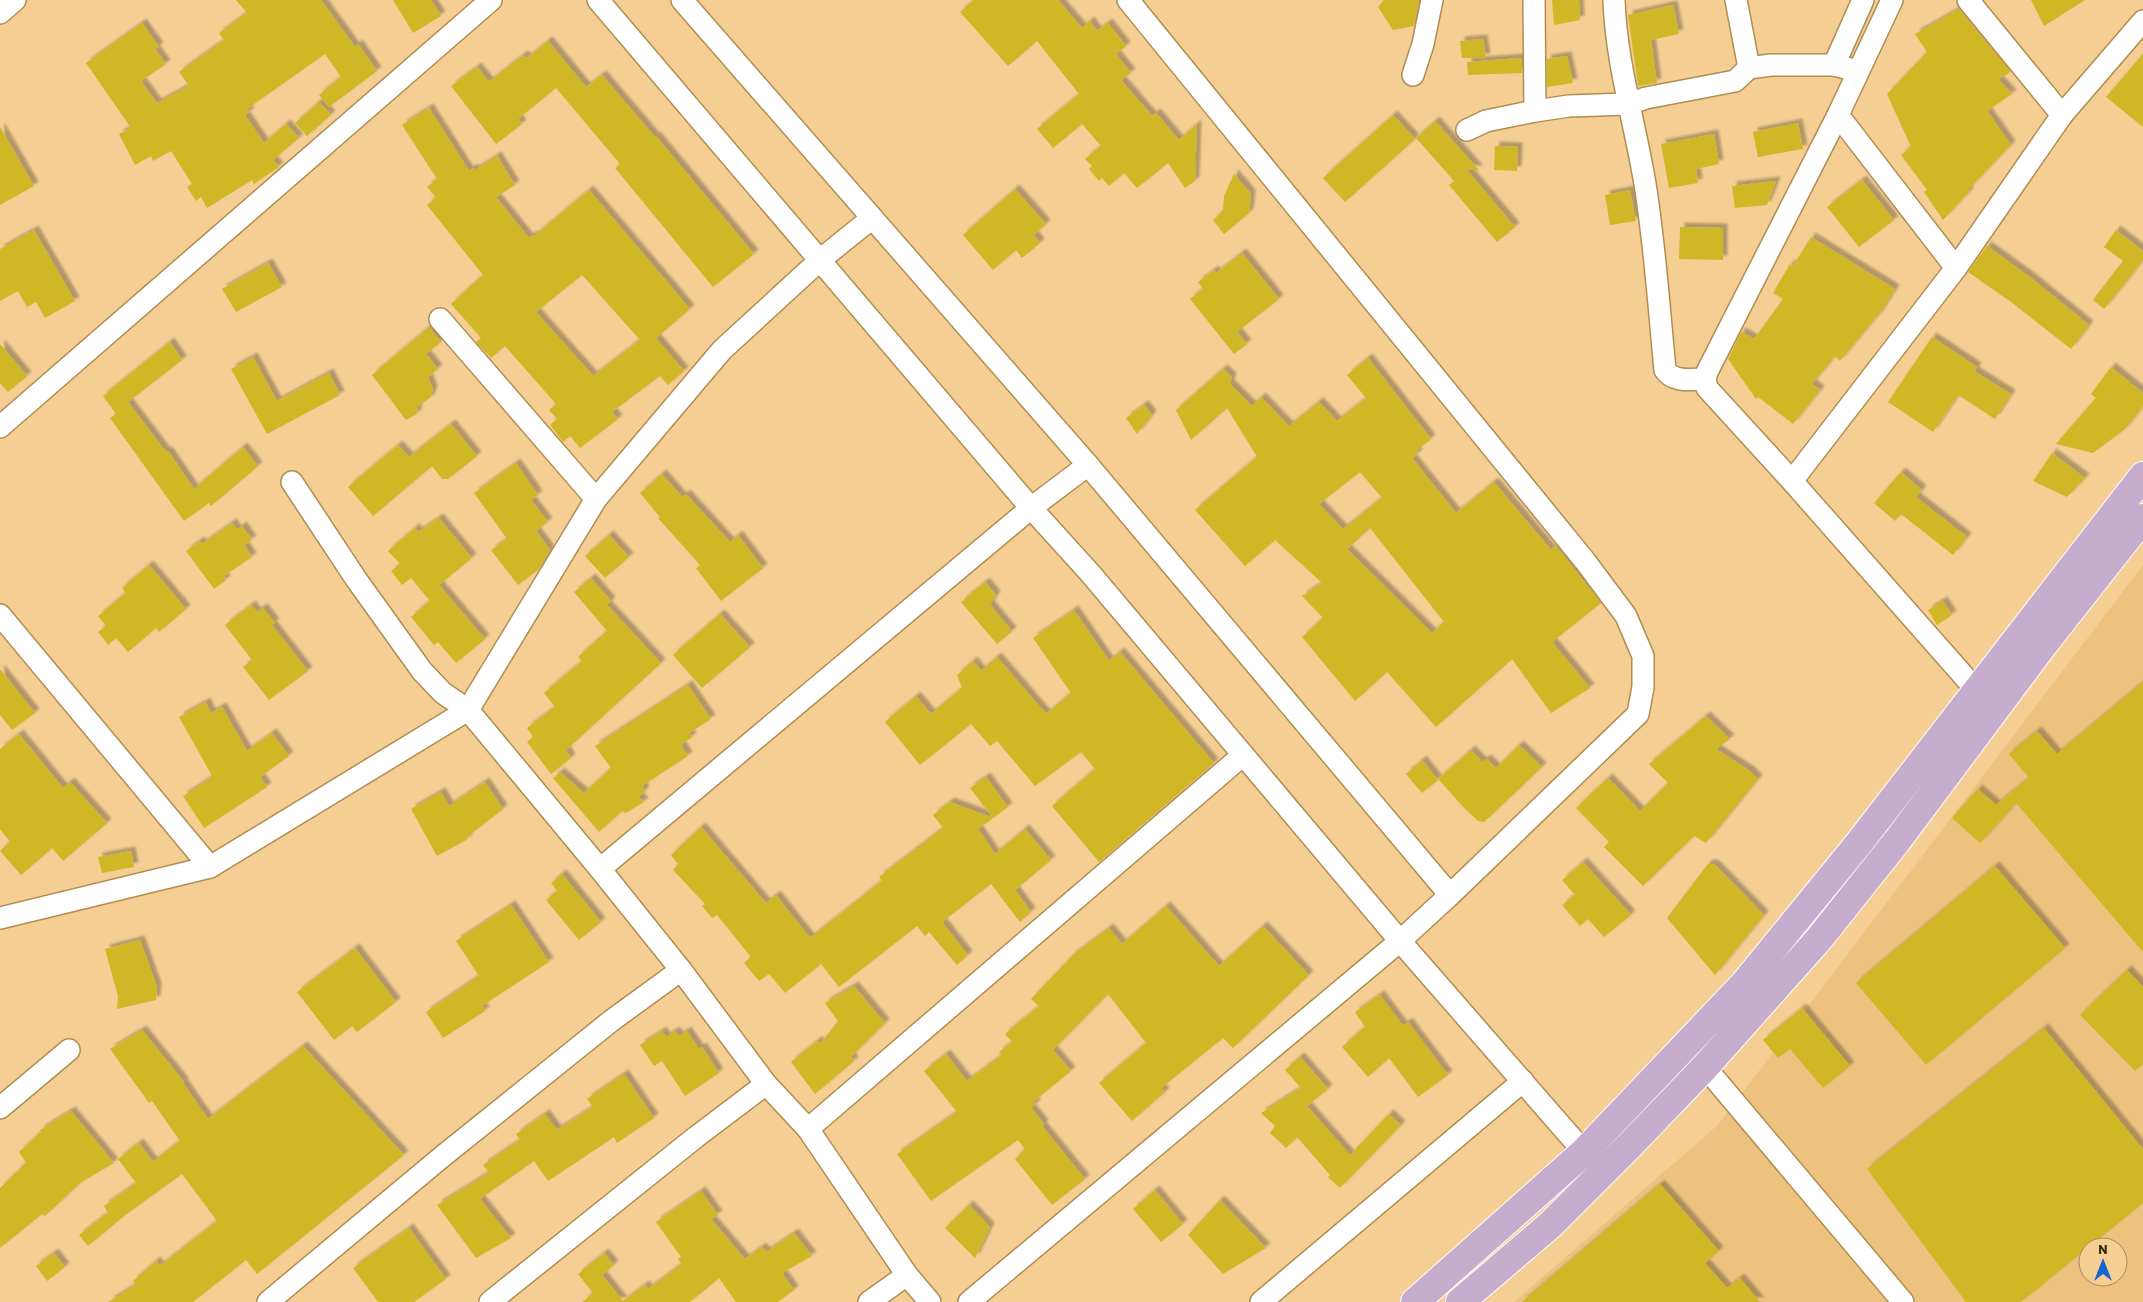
<svg xmlns="http://www.w3.org/2000/svg" width="2143" height="1302" viewBox="0 0 2143 1302" font-family="Barlow,sans-serif">
<defs>
<filter id="shadow"><feDropShadow dx="4.5" dy="-4.5" stdDeviation="1" flood-color="#0004"/></filter>
</defs>
<rect width="100%" height="100%" fill="#f4ce92"/>
<path fill="#ecc27e" fill-rule="evenodd" d="M2143 565V1302H1514L1718 1125ZM2088 1247H2118V1277H2088Z"/>
<g fill="#d0b726" fill-rule="evenodd" filter="url(#shadow)">
<path d="M236 0H321L355 47 358 44 377 71 329 107 319 95 341 77 325 54 247 109 250 112 245 115 264 143 286 124 299 138 273 160 279 167 254 184 252 180 207 208 201 197 196 201 187 187 192 184 171 151 153 161 151 156 135 165 119 134 131 128 86 63 142 23 159 47 155 49 166 64 141 81 157 103 189 86 179 72 224 40 219 33 247 13Z"/>
<path d="M393 0H431L441 16 413 33Z"/>
<path d="M974 0H1058L1082 28 1090 21 1097 31 1108 23 1126 46 1116 54 1131 73 1121 80 1152 116 1156 113 1179 140 1197 124 1195 181 1185 188 1168 163 1137 188 1124 173 1109 186 1102 178 1099 181 1089 169 1092 166 1085 159 1101 146 1082 124 1053 148 1037 129 1079 94 1037 41 1008 66 960 12Z"/>
<path d="M1384 0H1419L1414 26 1393 30 1378 7Z"/>
<path d="M1552 0H1579L1580 20 1554 25Z"/>
<path d="M2031 0H2085L2044 26Z"/>
<path d="M1673 5 1679 34 1651 40 1657 83 1638 86 1628 15Z"/>
<path d="M1959 9 2011 72 1998 79 2012 94 1987 111 2011 145 1968 190 1969 192 1943 220 1924 192 1927 190 1901 155 1911 147 1887 94 1927 52 1915 34Z"/>
<path d="M1483 39 1486 58H1462L1460 41Z"/>
<path d="M548 41 586 87 602 75 655 137 656 136 754 254 713 287 615 168 620 164 556 88 518 119 522 124 496 144 451 86 477 67 489 82 523 55 527 58Z"/>
<path d="M2143 54V127L2106 97Z"/>
<path d="M1567 56 1573 83 1547 87V59Z"/>
<path d="M1522 58V73L1468 75 1467 62Z"/>
<path d="M319 102 331 115 307 136 295 123Z"/>
<path d="M429 108 469 171 473 168 475 170 497 156 515 185 496 197 529 238 533 235 534 236 589 190 690 309 656 338 684 371 668 385 660 376 612 412 618 419 580 448 570 436 563 442 550 425 557 419 549 410 556 404 505 346 491 358 476 342 481 338 451 304 483 275 427 205 436 197 427 187 437 179 402 125ZM582 275 640 340 593 376 536 312Z"/>
<path d="M1393 115 1415 139 1345 202 1323 178Z"/>
<path d="M1435 121 1479 170H1467L1515 227 1497 242 1449 185 1454 181 1416 138Z"/>
<path d="M1798 123 1803 149 1758 157 1753 132Z"/>
<path d="M0 127 34 186 0 205Z"/>
<path d="M1714 134 1719 164 1696 169 1698 183 1669 188 1661 144Z"/>
<path d="M1495 146 1518 147 1517 171 1494 170Z"/>
<path d="M1234 174 1251 194 1249 213 1224 234 1213 220 1223 211 1224 196Z"/>
<path d="M1862 180 1894 220 1859 247 1827 207Z"/>
<path d="M1776 181 1767 205 1735 208 1732 186Z"/>
<path d="M1015 189 1046 224 1034 235 1040 243 1022 258 1016 250 993 270 963 235Z"/>
<path d="M1630 190 1636 221 1610 225 1605 195Z"/>
<path d="M1680 227 1723 228V260L1679 259Z"/>
<path d="M34 230 75 301 45 318 36 302 27 307 18 291 0 301V249Z"/>
<path d="M2116 230 2143 251V260L2104 309 2093 300 2123 261 2104 247Z"/>
<path d="M1811 237 1895 289 1878 316H1877L1840 361 1835 356 1812 384 1820 390 1793 424 1758 397 1756 399 1728 359 1741 332 1754 339 1783 299 1773 293 1790 264 1793 266Z"/>
<path d="M1987 246 2030 277 2089 325 2071 349 2011 302 1968 272Z"/>
<path d="M1242 253 1279 299 1237 332 1247 344 1234 354 1190 299 1203 289 1198 282 1214 270 1216 273Z"/>
<path d="M268 263 282 287 236 312 222 289Z"/>
<path d="M429 327 441 342 426 354 438 369 428 377 433 390 430 398 418 406 417 414 406 420 372 375Z"/>
<path d="M1932 337 1977 367 1974 371 2011 394 1995 419 1958 395 1933 432 1888 402Z"/>
<path d="M170 342 182 360 128 402 166 452 168 451 194 489 243 447 258 466 211 506 209 503 184 521 110 418 116 414 103 396Z"/>
<path d="M0 344 27 376 8 392 0 383Z"/>
<path d="M253 357 277 401 329 373 340 395 267 434 231 369Z"/>
<path d="M1368 358 1431 439 1416 451 1418 454 1412 458 1456 513 1494 482 1551 550 1556 546 1601 603 1552 642 1590 688 1551 713 1512 659 1436 727 1387 672 1355 701 1302 637 1323 618 1302 596 1322 583 1275 540 1245 566 1195 510 1257 457 1227 408 1191 440 1176 410 1223 369 1232 377 1230 384 1252 406 1261 397 1289 426 1319 402 1337 421 1366 398 1347 375ZM1360 472 1382 498 1343 529 1319 504ZM1370 528 1444 622 1432 633 1347 549Z"/>
<path d="M2111 367 2143 393V406L2124 430 2093 453 2056 444 2096 398 2091 394Z"/>
<path d="M1144 405 1152 415 1137 434 1126 418Z"/>
<path d="M451 424 477 456 448 479H442L432 466 373 516 348 487 398 445 409 457Z"/>
<path d="M2052 453 2085 478 2067 497 2033 481Z"/>
<path d="M516 463 538 495 531 500 548 522 536 531 550 550 538 570 518 585 491 550 507 539 474 493Z"/>
<path d="M1901 472 1922 490 1916 497 1967 537 1953 555 1901 514 1895 521 1874 503Z"/>
<path d="M662 474 682 497 686 494 730 542 738 535 763 568 721 601 696 568 700 565 658 518 660 517 640 493Z"/>
<path d="M439 518 472 558 439 585 485 639 456 663 438 642 434 645 411 617 430 601 411 578 402 585 391 571 400 564 388 551 415 528 418 532Z"/>
<path d="M232 523 237 530 242 526 252 540 244 545 252 557 224 576 226 580 214 589 186 551 200 541 202 544Z"/>
<path d="M609 535 629 557 605 578 585 556Z"/>
<path d="M149 565 186 609 159 632 156 628 128 652 116 638 108 645 98 632 106 626 98 616 126 593 122 588Z"/>
<path d="M591 578 611 601 607 605 661 663 566 750 571 758 551 774 527 742 533 737 527 728 555 707 544 693 582 661 578 657 607 631 574 592Z"/>
<path d="M985 582 996 595 990 605 1012 631 997 644 961 602Z"/>
<path d="M1943 601 1952 615 1937 625 1928 610Z"/>
<path d="M251 605 257 612 263 608 275 623 272 625 308 671 269 700 243 667 252 660 225 625Z"/>
<path d="M1074 610 1109 661 1120 652 1214 763 1099 862 1052 806 1095 769 1081 752 1035 786 997 741 990 746 971 724 920 765 885 722 916 696 931 714 962 688 957 675 973 661 981 671 997 657 1046 714 1071 693 1033 638Z"/>
<path d="M720 614 750 647 702 688 673 655Z"/>
<path d="M0 669 35 713 12 730 0 715Z"/>
<path d="M2143 682V952L2016 803 1980 843 1952 818 1978 789 1996 805 2029 778 2009 754 2037 731 2057 754Z"/>
<path d="M688 685 711 719 689 733 692 737 681 745 688 756 642 786 645 790 639 797 644 802 626 813 622 811 599 832 553 778 560 772 584 793 611 768 595 746Z"/>
<path d="M206 702 211 713 222 707 247 751 272 733 289 756 260 777 267 787 204 828 183 796 211 778V774L179 717Z"/>
<path d="M1706 716 1730 739 1716 749 1750 771 1758 779 1706 843 1694 836 1643 886 1604 847 1609 842 1576 808 1608 778 1640 811 1668 783 1649 764Z"/>
<path d="M19 734 63 788 70 782 107 823 63 861 52 848 21 875 0 851 10 842 0 829V749Z"/>
<path d="M1519 745 1542 767 1484 822 1478 821 1465 809 1438 779 1471 750 1482 762 1487 759 1496 768Z"/>
<path d="M1422 760 1438 780 1422 793 1406 774Z"/>
<path d="M986 777 1008 807 993 818 970 788Z"/>
<path d="M485 782 503 809 467 837 468 839 437 856 411 809 441 792 449 806Z"/>
<path d="M950 802 993 818 978 829 995 854 1025 829 1051 860 1015 890 1031 912 1020 922 991 884 942 922 968 955 957 965 929 932 925 936 917 926 839 987 821 964 785 993 769 974 759 981 744 963 751 957 717 915 712 918 702 906 705 904 673 870 678 864 671 855 701 827 766 903 776 895 810 938 882 881 879 877 943 828 933 815Z"/>
<path d="M131 851 134 867 102 873 98 857Z"/>
<path d="M1583 862 1631 915 1604 937 1588 919 1580 926 1562 905 1575 895 1562 880Z"/>
<path d="M1708 864H1714L1764 915 1715 975 1667 918Z"/>
<path d="M1995 866 2065 948 1926 1065 1856 983Z"/>
<path d="M562 874 601 922 579 940 546 900 557 891 551 883Z"/>
<path d="M511 905 549 962 482 1006 485 1011 443 1038 426 1012 479 976 456 941Z"/>
<path d="M1166 906 1219 966 1263 926 1309 975 1233 1048 1223 1038 1161 1088 1165 1092 1132 1121 1099 1083 1146 1043 1108 994 1053 1050 1071 1071 1034 1101 1036 1104 1031 1108 1044 1124 1042 1126 1085 1179 1052 1205 1015 1159 1025 1149 1018 1140 931 1201 897 1154 957 1112 924 1071 946 1054 967 1081 1002 1055 999 1052 1012 1042 1005 1034 1039 1006 1031 999 1074 954 1109 928 1122 944Z"/>
<path d="M140 940 157 987 156 1000 117 1009 118 996 105 949Z"/>
<path d="M355 948 396 1002 357 1032 352 1026 334 1040 297 992Z"/>
<path d="M2127 970 2143 987V1064L2135 1071 2080 1015Z"/>
<path d="M854 986 885 1023 851 1057 854 1061 815 1094 791 1062 817 1041 821 1043 838 1021 825 1003Z"/>
<path d="M1380 995 1403 1026 1408 1022 1448 1075 1418 1097 1389 1058 1368 1077 1342 1047 1365 1027 1355 1012Z"/>
<path d="M1802 1008 1850 1066 1823 1088 1790 1049 1778 1058 1763 1040Z"/>
<path d="M2044 1028 2143 1149V1203L2021 1302H1966L1867 1169Z"/>
<path d="M142 1030 184 1082 183 1083 208 1119 303 1046 404 1155 257 1274 246 1260 193 1302H108L136 1285 133 1281 156 1261 160 1266 217 1221 182 1174 124 1216 88 1246 79 1235 108 1213 104 1206 136 1183 118 1159 139 1143 153 1162 180 1141 152 1101 149 1103 110 1049Z"/>
<path d="M662 1031 666 1037 675 1031 679 1036 687 1031 699 1049 702 1047 719 1073 685 1096 662 1061 654 1066 640 1045Z"/>
<path d="M1300 1057 1328 1089 1307 1106 1350 1155 1389 1114 1401 1125 1340 1188 1328 1177 1330 1175 1297 1137 1286 1148 1270 1133 1275 1126 1261 1113 1301 1088 1285 1070Z"/>
<path d="M624 1074 654 1118 617 1143 614 1137 548 1181 534 1161 480 1199 511 1238 476 1258 437 1205 489 1173 483 1165 520 1140 516 1134 545 1114 557 1130 593 1107 587 1099Z"/>
<path d="M71 1111 114 1163 80 1183 45 1216 42 1214 0 1248V1188L26 1163 19 1152 41 1132 40 1130Z"/>
<path d="M1660 1184 1719 1251 1705 1263 1727 1288 1740 1278 1760 1302H1522Z"/>
<path d="M1155 1190 1183 1224 1161 1242 1133 1209Z"/>
<path d="M701 1191 718 1215 711 1219 745 1259 762 1247 766 1252 794 1233 812 1256 782 1273 794 1290 778 1302H736L719 1278 690 1302H582L593 1293 578 1274 604 1253 614 1265 602 1275 623 1301 645 1285 648 1289 682 1264 678 1259 681 1257 656 1222Z"/>
<path d="M1220 1200 1266 1248 1223 1274 1188 1235Z"/>
<path d="M969 1205 990 1227 975 1258 945 1228Z"/>
<path d="M409 1228 446 1279 414 1302H378L353 1268Z"/>
<path d="M54 1253 65 1267 47 1281 36 1266Z"/>
</g>
<g fill="none" stroke-linecap="round" stroke-linejoin="round">
<g stroke="#b18d52" stroke-width="24">
<g id="minor">
<path d="M598 0 1031 508 1090 573 1400 941 1584 1152"/>
<path d="M682 0 1088 465 1450 895"/>
<path d="M1534 0 1535 111 1569 106 1628 104 1646 98 1735 81 1749 68 1771 65H1834L1858 71"/>
<path d="M1614 0C1616 62 1635 123 1645 184 1655 246 1659 308 1665 370 1674 383 1692 379 1705 379"/>
<path d="M1736 0 1749 68"/>
<path d="M1892 0 1838 115 1707 372 1705 379 1707 388 1792 481 1977 691"/>
<path d="M1968 0 2062 115"/>
<path d="M0 13 15 0"/>
<path d="M1834 65 1863 0"/>
<path d="M1413 75 1423 44 1432 0"/>
<path d="M1838 115 1956 268"/>
<path d="M1467 130 1486 121 1535 111"/>
<path d="M440 319 596 499"/>
<path d="M0 427 491 0"/>
<path d="M1792 481 1956 268 2062 115 2143 21"/>
<path d="M292 482 356 579 422 671 443 693 468 710 600 869 681 970 766 1084 808 1129 907 1275 930 1302"/>
<path d="M0 615 210 867"/>
<path d="M600 869 1031 508 1088 465"/>
<path d="M0 918 210 867 468 710 596 499 722 350 820 260 872 218"/>
<path d="M1684 1049 1705 1067 1903 1302"/>
<path d="M0 1108 69 1050"/>
<path d="M808 1129 1243 755"/>
<path d="M268 1302 443 1156 611 1021 681 970"/>
<path d="M490 1302 696 1137 766 1084"/>
<path d="M869 1302 907 1275"/>
<path d="M969 1302 1400 941 1450 895 1638 714 1643 687V656L1626 616 1585 561 1128 0"/>
<path d="M1261 1302 1523 1081"/>
</g>
</g>
<g stroke="#fff" stroke-width="30">
<g id="primary">
<path d="M1415 1302 1584 1152 1744 984 1859 843 2143 476"/>
<path d="M1460 1302 1550 1225 1632 1143 1705 1067 1819 939 1897 841 2044 644 2143 518"/>
</g>
</g>
<use href="#minor" stroke="#fff" stroke-width="21"/>
<use href="#primary" stroke="#c6adcd" stroke-width="28"/>
</g>
<g transform="translate(2103 1262)"><circle r="24" fill="#f4ce92" stroke="#a68a5c"/>
<path d="M0-4L9 19L0 12L-9 19Z" fill="#1965d0"/>
<text y="-8" font-size="14" font-weight="bold" text-anchor="middle" fill="#31230a">N</text>
</g>
</svg>
